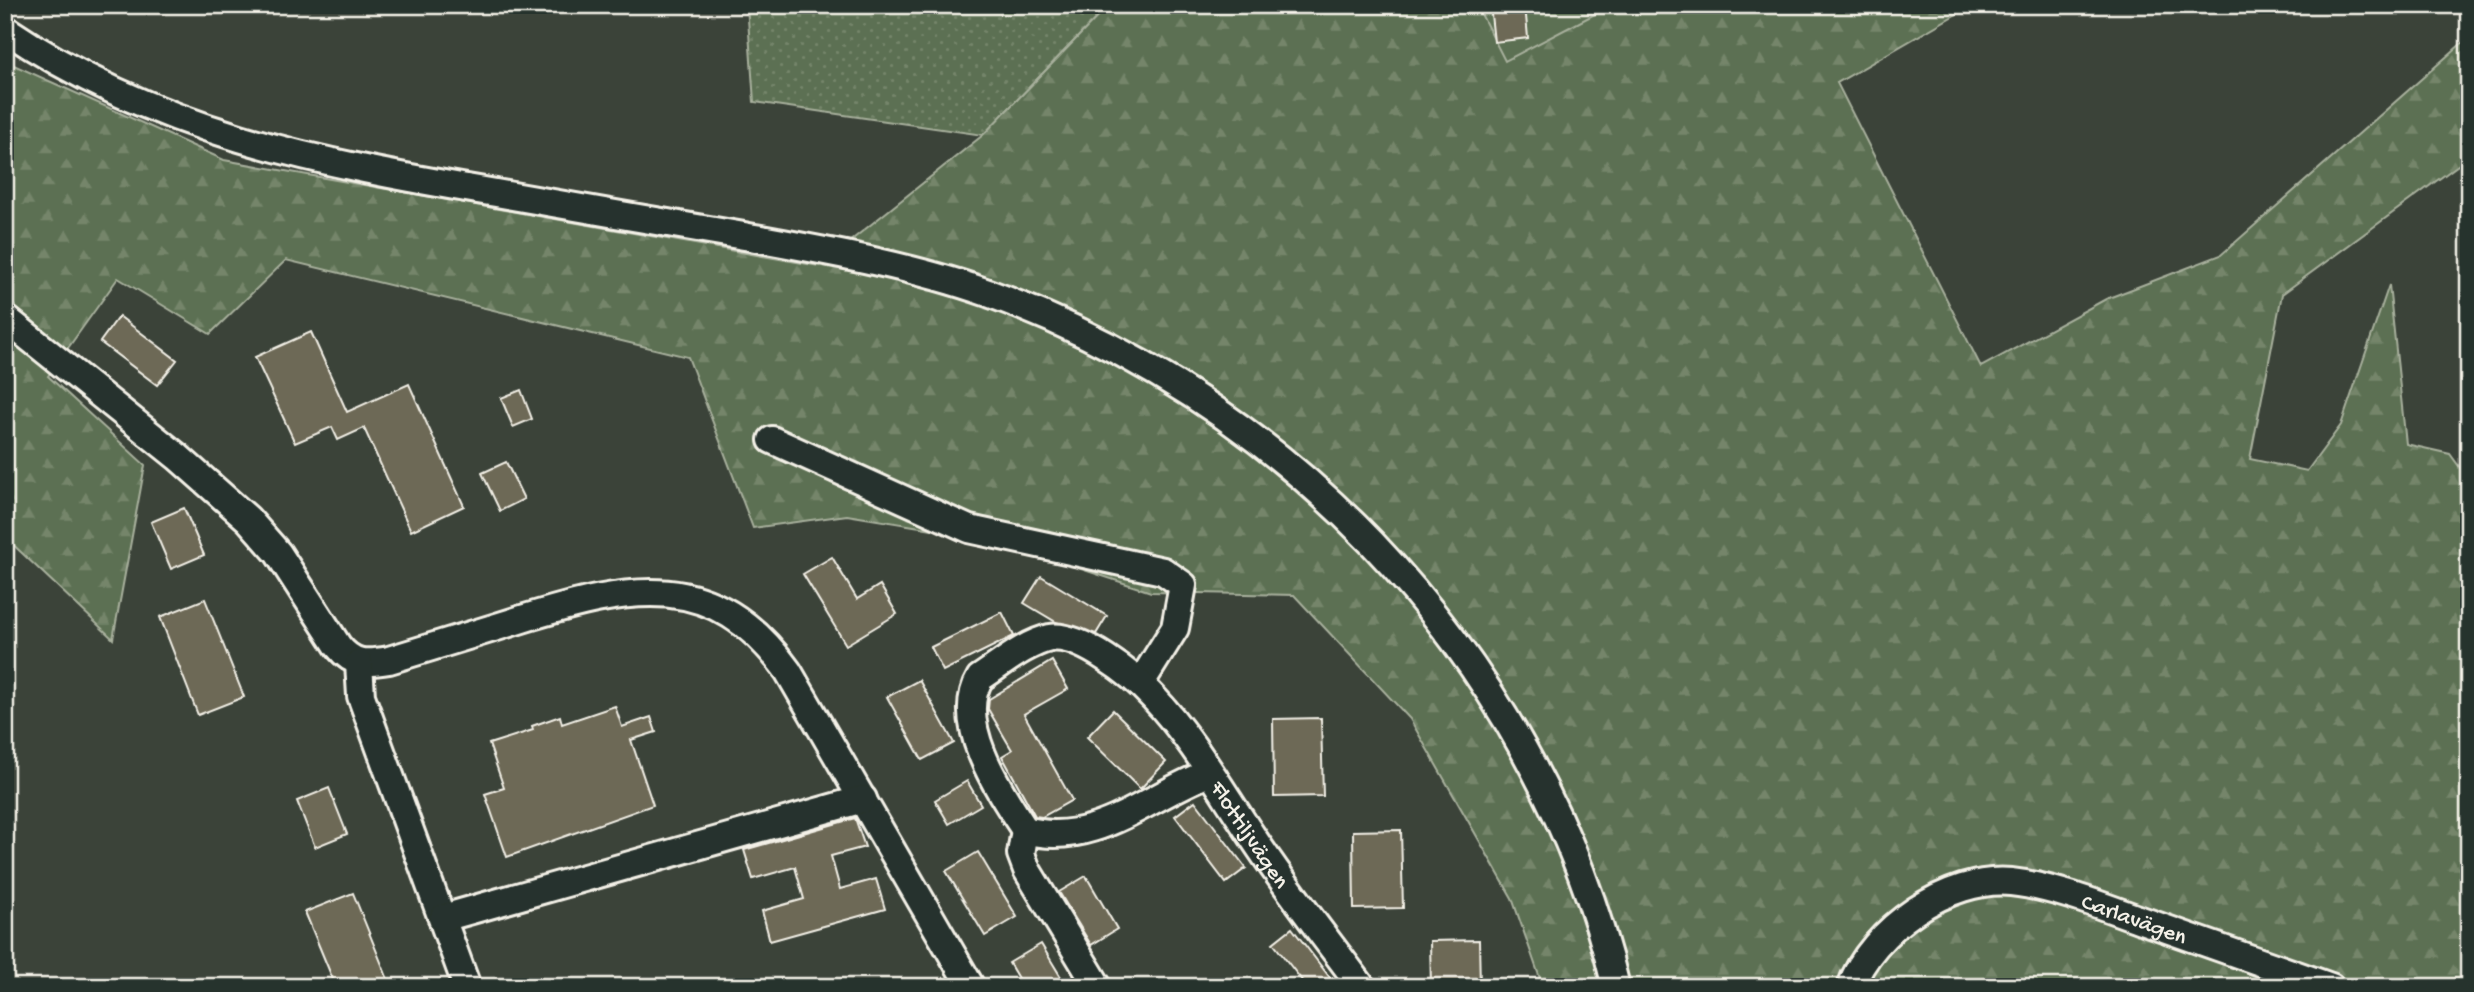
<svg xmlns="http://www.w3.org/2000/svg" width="2474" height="992" viewBox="0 0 2474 992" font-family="'Gochi Hand',sans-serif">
<defs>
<pattern id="grass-dots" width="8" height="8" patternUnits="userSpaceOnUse" patternTransform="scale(1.75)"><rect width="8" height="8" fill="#5c7052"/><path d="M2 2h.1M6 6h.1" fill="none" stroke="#74856b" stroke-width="1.8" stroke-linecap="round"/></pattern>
<pattern id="forest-firs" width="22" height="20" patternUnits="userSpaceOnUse" patternTransform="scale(1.75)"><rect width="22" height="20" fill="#5c7052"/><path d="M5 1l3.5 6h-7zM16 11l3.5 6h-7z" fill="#74856b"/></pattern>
</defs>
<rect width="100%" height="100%" fill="#3b4339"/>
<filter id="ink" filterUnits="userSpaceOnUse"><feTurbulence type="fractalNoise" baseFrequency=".0143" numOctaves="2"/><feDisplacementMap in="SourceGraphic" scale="14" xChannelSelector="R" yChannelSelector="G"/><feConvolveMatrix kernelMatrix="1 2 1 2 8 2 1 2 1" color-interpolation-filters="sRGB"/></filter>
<g filter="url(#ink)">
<path fill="url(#grass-dots)" stroke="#a8b09d" stroke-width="2" d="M747 5H1109L983 135 754 102Z"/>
<path fill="url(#forest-firs)" stroke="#a8b09d" stroke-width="2" d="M1109 5H1972L1837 83 1981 367 2106 299 2221 255 2469 37V157L2282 294 2250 459 2307 471 2341 425 2389 285 2406 444 2450 454 2469 480V987H1543L1512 898 1410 719 1294 595 1151 592 987 538 847 515 753 528 688 357 286 260 210 334 118 278 48 376 145 465 113 639 5 537V61L224 160 819 266 983 135Z"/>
<path fill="#5c7052" stroke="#a8b09d" stroke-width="2" d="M1498 5H1612L1505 61 1481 14Z"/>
<g fill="#6d6956" stroke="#f4f1e8" stroke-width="2">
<path d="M1490 5H1525L1528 38 1494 42Z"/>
<path d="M119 316 177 360 157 385 100 342Z"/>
<path d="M311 332 347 412 409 384 464 506 411 531 364 428 338 440 332 427 295 443 255 357Z"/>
<path d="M521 390 532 419 513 427 501 398Z"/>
<path d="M506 462 524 499 500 511 482 473Z"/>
<path d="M184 508 204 555 171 569 151 522Z"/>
<path d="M832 557 857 599 880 585 897 614 846 645 803 574Z"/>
<path d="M1041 576 1107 616 1096 634 1056 622 1024 603Z"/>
<path d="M205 599 244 697 198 715 160 617Z"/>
<path d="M1002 612 1014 636 943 671 931 647Z"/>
<path d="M1052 661 1068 689 1024 714 1072 800 1042 817 1035 816 1002 756 1012 750 988 709 989 699Z"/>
<path d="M919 680 954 743 922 760 887 697Z"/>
<path d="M615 706 622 727 651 717 656 732 631 740 653 805 507 857 485 794 504 788 489 744 533 730 532 726 560 716 562 724Z"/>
<path d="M1113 710 1166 762 1140 789 1087 737Z"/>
<path d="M1321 718 1323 796 1274 797 1273 719Z"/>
<path d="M967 781 981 805 949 824 935 800Z"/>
<path d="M329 788 347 834 315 847 297 801Z"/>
<path d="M1195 801 1246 868 1226 883 1175 816Z"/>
<path d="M855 818 865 847 831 856 840 889 876 879 885 909 770 941 762 911 804 899 795 867 753 879 744 850Z"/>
<path d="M1401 830 1403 908 1354 909 1353 831Z"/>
<path d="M978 852 1017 917 985 936 946 871Z"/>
<path d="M1086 876 1117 929 1091 945 1059 892Z"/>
<path d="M353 893 391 987H336L305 912Z"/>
<path d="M1292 928 1337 987H1307L1273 943Z"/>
<path d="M1479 940 1480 987H1431L1430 941Z"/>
<path d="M1041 944 1067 987H1023L1009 963Z"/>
</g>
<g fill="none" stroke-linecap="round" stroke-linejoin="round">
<g stroke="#f4f1e8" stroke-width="32">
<g id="minor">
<path d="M5 29C157 132 318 163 496 193 579 208 661 222 744 236 826 251 909 265 988 293 1135 347 1263 430 1372 543 1489 666 1577 821 1616 987"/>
<path d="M5 318 178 457 248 519 278 553 338 646C353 665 366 664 389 660 434 646 478 633 522 619 630 586 713 567 788 671L971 987"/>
<path d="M772 440 969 529 1163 571 1183 585 1175 628 1140 684"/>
<path d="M359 663 361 696 467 987"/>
<path id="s1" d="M1209 773C1147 796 1095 849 1025 830 1000 792 953 723 980 678 1000 665 1026 643 1050 638 1080 633 1134 676 1153 697 1192 738 1221 790 1252 836 1286 888 1325 937 1362 987"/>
<path d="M1025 830 1021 854 1027 870 1098 987"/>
<path d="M443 918 863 799"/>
<path id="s2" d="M1851 987C1871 930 1949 876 2011 882 2056 887 2102 906 2144 921 2206 943 2269 965 2331 987"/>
</g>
</g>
<use href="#minor" stroke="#26332d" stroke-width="26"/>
</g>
</g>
<g text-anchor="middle" stroke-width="7" stroke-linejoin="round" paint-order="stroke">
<g font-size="23" fill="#f4f1e8" stroke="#26332d">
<text dy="8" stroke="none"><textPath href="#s1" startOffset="735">Flottiljvägen</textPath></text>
<text dy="8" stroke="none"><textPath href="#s2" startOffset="332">Carlavägen</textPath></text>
</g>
</g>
<rect width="2474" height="992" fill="none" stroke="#26332d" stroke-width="28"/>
<rect x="14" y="14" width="2446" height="964" fill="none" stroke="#f4f1e8" stroke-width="2.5" filter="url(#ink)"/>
</svg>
